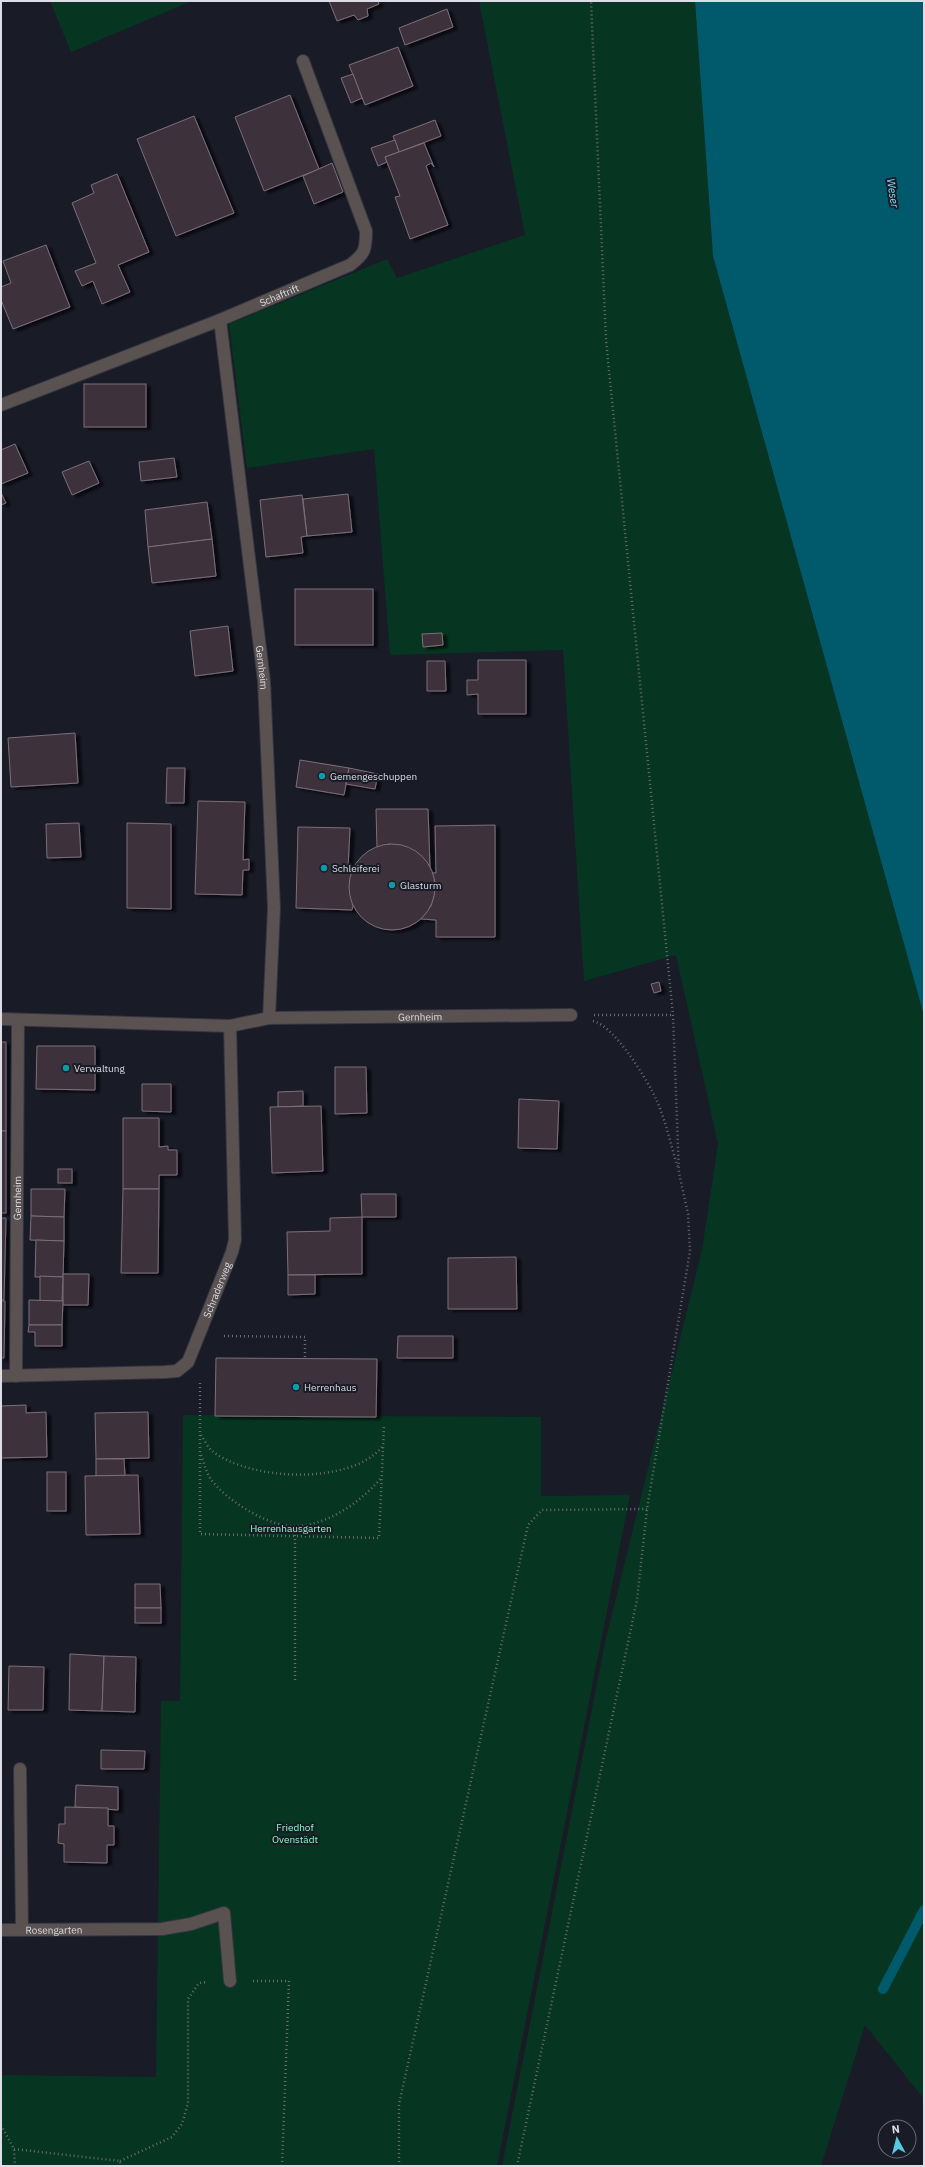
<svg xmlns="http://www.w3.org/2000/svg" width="925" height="2167" viewBox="0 0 925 2167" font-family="'IBM Plex Sans',sans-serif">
<defs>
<filter id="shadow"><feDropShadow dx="4.5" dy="2.5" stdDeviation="1" flood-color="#0009"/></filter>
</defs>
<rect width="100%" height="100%" fill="#191b27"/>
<g fill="#063621">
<path d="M50 1H192L71 52Z"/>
<path d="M479 1H695L713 256 924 1016V2099L865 2025 821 2166H502L606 1638 702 1250 718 1144 676 955 584 981 563 650 390 655 374 449 247 468 229 324 387 259 397 278 525 235Z"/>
<path d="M183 1415 541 1417V1496L630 1495 497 2166H1V2075L156 2077 161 1701H180Z"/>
</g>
<path fill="#005a6c" d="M695 1H924V1016L713 256Z"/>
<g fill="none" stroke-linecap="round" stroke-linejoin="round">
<path stroke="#005a6c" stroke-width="10" d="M883 1989 924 1910"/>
</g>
<g fill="#3d323b" stroke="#7c6f7a" filter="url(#shadow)">
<path d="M329 1H378L379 4 367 9 368 16 358 20 354 15 337 21Z"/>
<path d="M447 9 453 27 405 45 399 28Z"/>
<path d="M398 47 413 86 365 105 349 65Z"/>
<path d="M353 74 362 98 351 103 341 78Z"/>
<path d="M290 95 319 169 264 191 235 117Z"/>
<path d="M194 116 234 213 176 236 137 139Z"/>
<path d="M435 120 441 136 399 152 393 136Z"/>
<path d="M395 140 399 152 385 157 387 162 378 166 371 148Z"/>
<path d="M424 143 434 167 431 163 426 166 448 225 410 239 395 197 400 196 385 157Z"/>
<path d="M332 163 343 192 314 204 303 176Z"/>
<path d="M117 174 149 252 118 265 130 292 102 304 93 281 82 286 75 271 96 263 72 203 94 193 91 185Z"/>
<path d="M46 245 70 307 13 329 1 300V287L11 283 3 261Z"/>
<rect x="84" y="384" width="62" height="43"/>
<path d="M15 444 28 473 1 484V450Z"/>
<path d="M174 458 177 477 141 481 139 462Z"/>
<path d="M89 461 99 483 72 495 62 472Z"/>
<path d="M1 493 6 503 1 505Z"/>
<path d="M348 494 352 532 307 536 303 499Z"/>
<path d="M302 495 307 536 301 537 303 553 266 557 260 500Z"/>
<path d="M207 502 212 539 148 547 145 510Z"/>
<path d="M212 539 216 576 152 583 148 547Z"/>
<rect x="295" y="589" width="78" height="56"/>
<path d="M228 626 233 671 195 676 190 631Z"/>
<path d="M442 633 443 645 423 647 422 634Z"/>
<path d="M478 660H526V714H478V694L467 695V680H478Z"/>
<path d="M427 661H445L446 691H427Z"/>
<path d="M75 733 78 783 11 787 8 738Z"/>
<path d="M300 760 349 768 344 795 296 787Z"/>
<path d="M167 768H185L184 803H166Z"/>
<path d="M349 768 378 774 375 789 346 784Z"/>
<path d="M198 801 245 802 243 860 249 859V870H243L242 895 195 894Z"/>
<path d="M376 809H428L430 867 419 854 405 847 389 844 377 848Z"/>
<path d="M79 823 81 857 47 858 46 824Z"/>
<path d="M127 823 171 824V909L127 908Z"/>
<path d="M495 825V937H436V920L421 919 431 906 434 895 435 882 432 873H436L435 826Z"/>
<path d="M298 827 350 828 348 868 354 869 350 883 353 906 352 910 296 908Z"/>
<circle cx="392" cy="887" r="43"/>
<path d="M659 982 661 991 654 993 651 984Z"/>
<rect x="1" y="1042" width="5" height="89"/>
<path d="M37 1046H95V1090L36 1089Z"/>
<path d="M335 1067H366L367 1113 335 1114Z"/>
<path d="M142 1084H171V1112L142 1111Z"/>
<path d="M303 1091V1106L278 1107V1092Z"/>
<path d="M519 1099 559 1101 557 1149 518 1148Z"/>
<path d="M321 1106 323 1171 272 1173 270 1107Z"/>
<path d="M123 1118H159V1147L168 1146V1150H177V1175H159V1189H123Z"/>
<rect x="1" y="1131" width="5" height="82"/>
<rect x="58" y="1169" width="14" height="14"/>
<path d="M31 1189H65L64 1217 31 1216Z"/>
<path d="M123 1189H159L158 1273H121Z"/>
<path d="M361 1194H396V1217H362Z"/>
<path d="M31 1216 64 1217V1241L30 1240Z"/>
<path d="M362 1217V1274L288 1275 287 1232 330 1231V1218Z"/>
<path d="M1 1218H6L4 1300H1Z"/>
<path d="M36 1240 64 1241 63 1277H35Z"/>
<path d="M516 1257 517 1309H448V1258Z"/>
<path d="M63 1274H89L88 1305H63Z"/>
<path d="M288 1275H315V1294L288 1295Z"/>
<path d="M40 1276 63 1277 62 1301H40Z"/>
<path d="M29 1300 63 1301 62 1325H29Z"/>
<path d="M1 1301H5L4 1358H1Z"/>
<path d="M29 1325H62V1346H35V1332H28Z"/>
<path d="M398 1336H453V1358H397Z"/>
<path d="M216 1358 377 1359 376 1417 215 1416Z"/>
<path d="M26 1405V1413L46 1412 47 1457 1 1458V1406Z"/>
<path d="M148 1412 149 1458 96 1459 95 1413Z"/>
<path d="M96 1459H124L125 1476H96Z"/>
<rect x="47" y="1472" width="19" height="39"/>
<path d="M138 1475 140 1534 86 1535 85 1476Z"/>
<path d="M135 1584H160L161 1608H135Z"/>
<rect x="135" y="1608" width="26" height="15"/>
<path d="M70 1654 104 1656 102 1711 69 1710Z"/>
<path d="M104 1656 136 1657 135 1712 102 1711Z"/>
<path d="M9 1666 44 1667 43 1710H8Z"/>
<path d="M101 1750 145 1751 144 1769H101Z"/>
<path d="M76 1785 118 1787V1810L75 1807Z"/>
<path d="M65 1807 108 1808V1826H114V1845H107V1863L64 1862V1844L58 1843 59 1824H65Z"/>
</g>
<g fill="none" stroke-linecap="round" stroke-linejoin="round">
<g stroke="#343642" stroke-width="14">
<g id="minor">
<path id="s1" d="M220 320 264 681 274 908 269 1018"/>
<path id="s2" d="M1 405 220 320 350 265C365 254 366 249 366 231L303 61"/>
<path id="s3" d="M1 1019 230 1026 269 1018 571 1015"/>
<path id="s4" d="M1 1376 165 1372 177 1371 188 1362 232 1252 235 1240 230 1026"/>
<path id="s5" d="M16 1376 18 1020"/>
<path d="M20 1769 22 1930"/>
<path id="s6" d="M1 1930 162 1929 191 1924 224 1913 230 1981"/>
</g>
</g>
<g stroke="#686a74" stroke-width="2.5" stroke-dasharray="1 3" stroke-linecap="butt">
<path d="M594 1015H673"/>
<path d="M593 1021C615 1026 648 1081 657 1101 666 1122 671 1146 678 1168"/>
<path d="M224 1336 305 1337V1359"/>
<path d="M200 1383V1534L379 1538 384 1426"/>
<path d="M201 1435C204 1439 207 1446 211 1450 248 1481 351 1486 383 1446"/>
<path d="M201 1455C204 1463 206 1471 210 1478 225 1500 270 1528 296 1526 329 1525 362 1501 382 1477"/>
<path d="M295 1527V1680"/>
<path d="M253 1981H289L282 2166"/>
<path d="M1 2125 14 2149 15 2166"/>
<path d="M14 2149 120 2161V2166"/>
<path d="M120 2161 172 2137 182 2124 188 2103V1999L199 1983 208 1982"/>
<path d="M399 2166V2104L528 1525 542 1510 647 1509"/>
<path d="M517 2166 637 1600 647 1509 690 1251 688 1214 679 1173 673 1015 606 340 591 1"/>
</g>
<use href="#minor" stroke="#595250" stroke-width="12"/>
</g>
<g fill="#0f9aa8" stroke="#191b27" stroke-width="1.5">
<circle cx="322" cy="776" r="4"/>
<circle cx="324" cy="868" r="4"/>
<circle cx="392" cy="885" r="4"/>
<circle cx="66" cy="1068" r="4"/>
<circle cx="296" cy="1387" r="4"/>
</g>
<g text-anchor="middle" stroke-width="4" stroke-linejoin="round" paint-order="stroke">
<g font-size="10" fill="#dcdde6" stroke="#191b27">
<text dy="4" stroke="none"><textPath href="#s2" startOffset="299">Schaftrift</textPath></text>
<text dy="4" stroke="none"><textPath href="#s1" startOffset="350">Gernheim</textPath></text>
<text dy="4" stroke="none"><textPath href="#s3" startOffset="420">Gernheim</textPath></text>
<text dy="4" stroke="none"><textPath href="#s5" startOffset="178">Gernheim</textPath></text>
<text dy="4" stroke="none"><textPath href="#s4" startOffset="268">Schraderweg</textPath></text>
<text dy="4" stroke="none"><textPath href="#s6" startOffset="53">Rosengarten</textPath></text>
</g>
<g font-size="10" fill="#dcdde6" stroke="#191b27" text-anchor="start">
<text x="330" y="780">Gemengeschuppen</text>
<text x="332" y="872">Schleiferei</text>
<text x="400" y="889">Glasturm</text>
<text x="74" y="1072">Verwaltung</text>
<text x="304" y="1391">Herrenhaus</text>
</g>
<g font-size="10" fill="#8ffac2" stroke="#191b27">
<text x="291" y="1532">Herrenhausgarten</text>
<text x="295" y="1831">Friedhof<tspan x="295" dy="12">Ovenstädt</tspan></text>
</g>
<g font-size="11" font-style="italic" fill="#84e1fa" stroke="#191b27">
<text transform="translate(893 193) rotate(81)" y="4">Weser</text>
</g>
</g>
<rect width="925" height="2167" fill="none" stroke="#dcdde6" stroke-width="4"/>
<g transform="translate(897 2139) rotate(353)"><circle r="19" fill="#191b27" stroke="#676973"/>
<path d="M0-3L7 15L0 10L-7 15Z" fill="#57c9e2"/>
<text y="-6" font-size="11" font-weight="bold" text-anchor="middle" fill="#dcdde6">N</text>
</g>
</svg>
